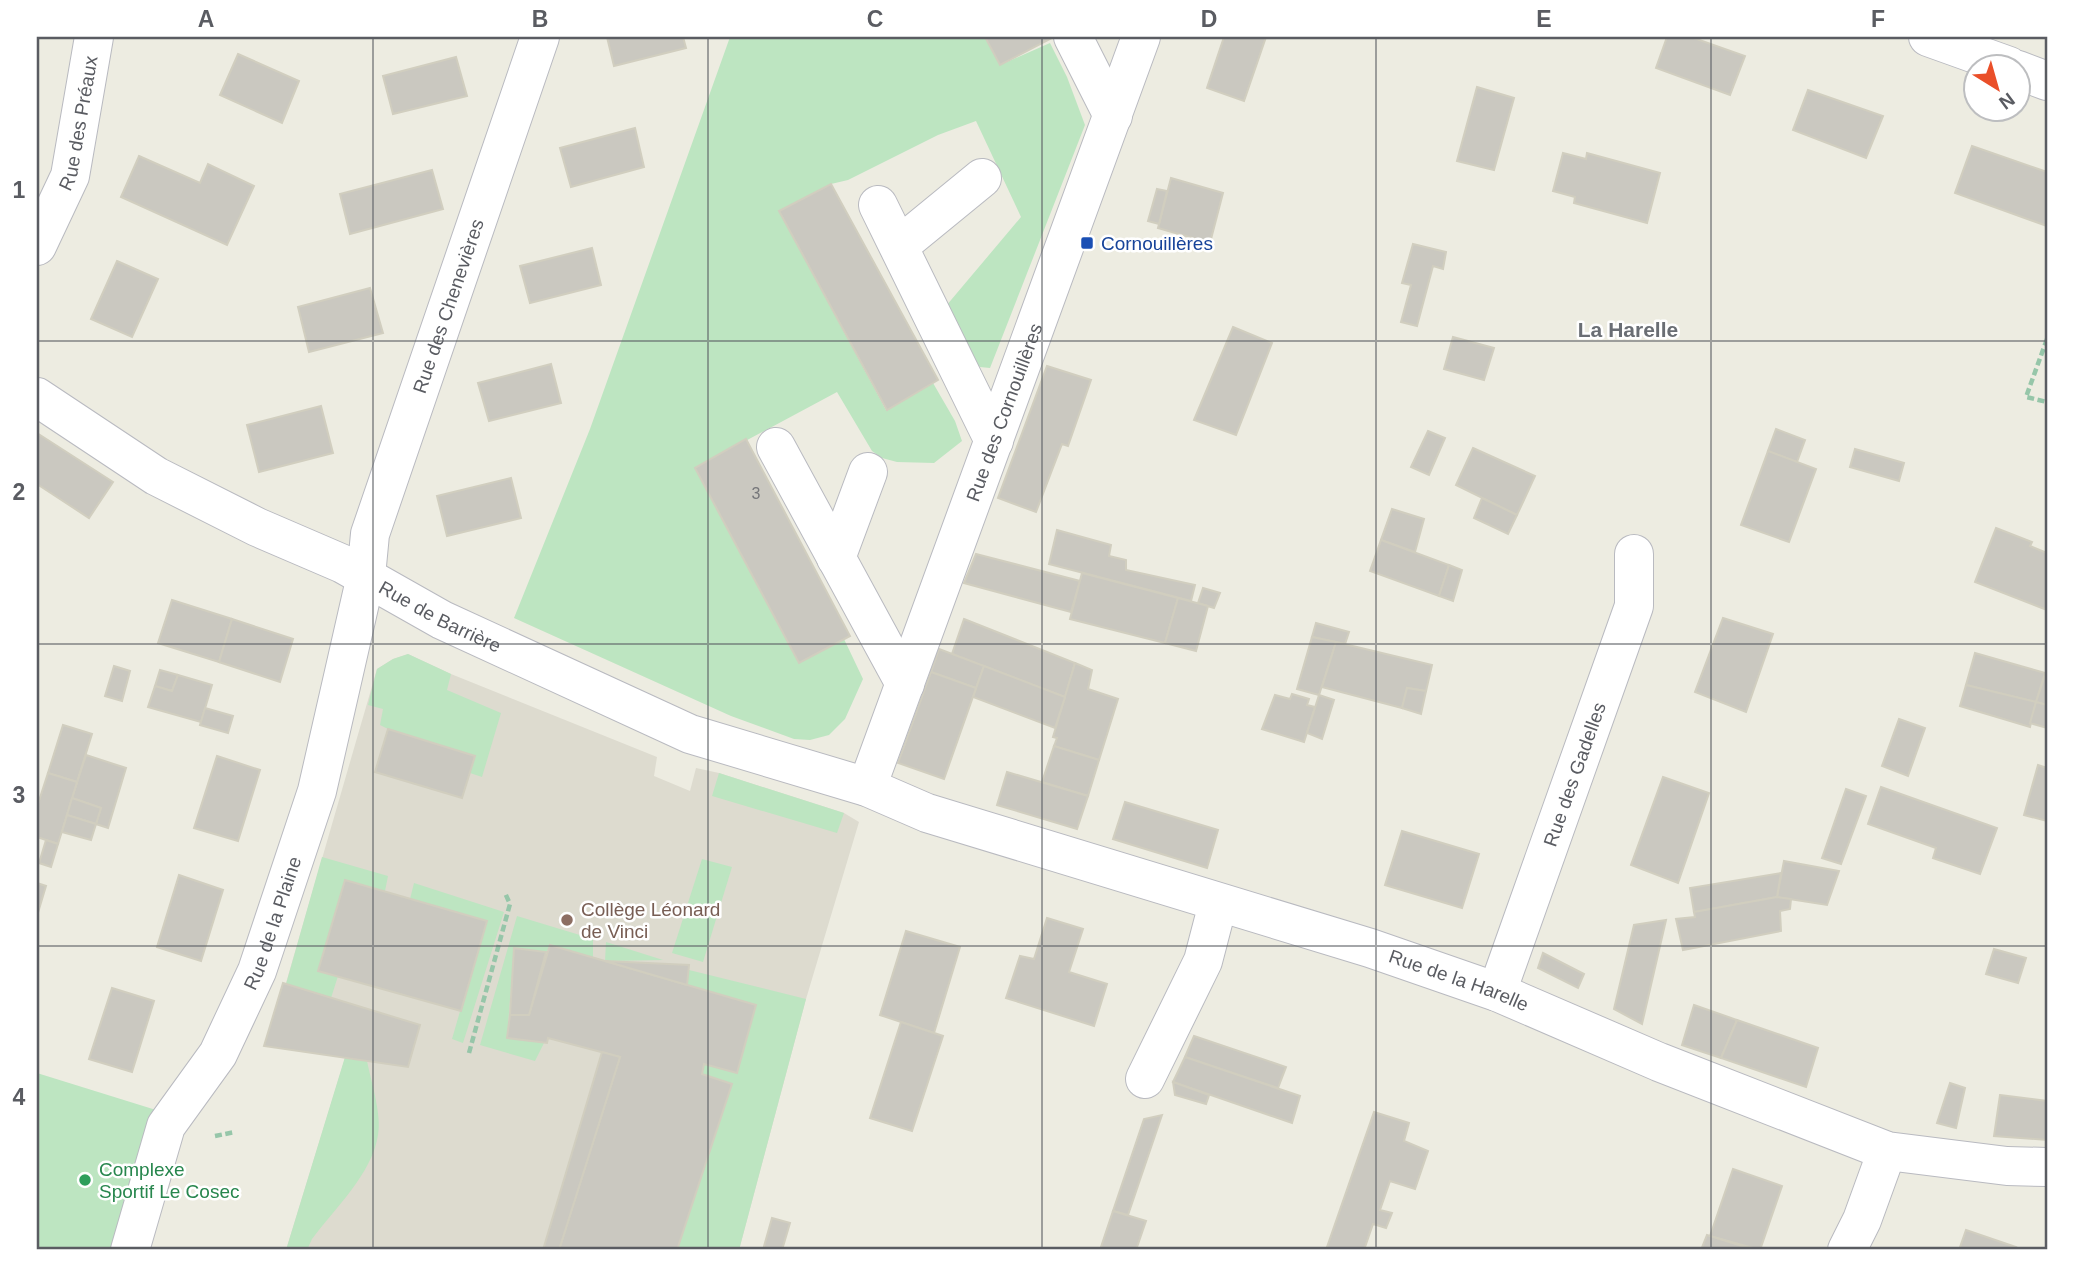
<svg xmlns="http://www.w3.org/2000/svg" width="2084" height="1287" viewBox="0 0 2084 1287" font-family="Helvetica,sans-serif">
<rect width="100%" height="100%" fill="#edece1"/>
<path fill="#dddbcf" d="M408 654 451 674 657 757 654 776 690 791 696 768 719 773 844 813 859 822 806 999 739 1250H286L345 1058 264 1046 283 983H286L377 669 393 659Z"/>
<g fill="#bde5c1">
<path d="M730 37H985L1000 65 1050 43 1067 77 1085 125 990 368 980 367 974 363 946 306 1021 217 976 121 938 135 848 180 831 184 779 211 886 410 933 383 955 421 962 441 934 463 897 462 882 458 872 451 837 392 695 468 799 663 844 639 863 679 845 719 829 735 810 740 794 739 731 716 514 618 590 429Z"/>
<path d="M408 654 451 674 447 690 501 713 482 777 470 773 475 757 388 729 380 725 383 709 368 705 377 669 393 659Z"/>
<path d="M719 773 844 813 837 833 712 796Z"/>
<path d="M322 857 388 876 385 891 346 880 338 976 331 998 286 984Z"/>
<path d="M702 859 732 867 703 962 672 953Z"/>
<path d="M414 883 504 912 463 1043 452 1039 486 921 410 899Z"/>
<path d="M517 916 593 939V958L551 945 546 952 514 948 507 1038 544 1043 535 1061 480 1045Z"/>
<path d="M606 942 663 960 605 961Z"/>
<path d="M689 970 806 999 739 1250H677L732 1084 702 1074 704 1064 755 1005 687 985Z"/>
<path d="M345 1057 367 1061C371 1081 382 1115 378 1135 372 1174 335 1208 312 1239L307 1250H286Z"/>
<path d="M37 1073 156 1110 111 1250H37Z"/>
</g>
<g fill="#cac8c0" stroke="#d1cebf" stroke-width="2">
<path d="M607 37H683L686 48 614 66Z"/>
<path d="M985 37H1052V38L1000 65Z"/>
<path d="M1224 37H1266L1244 101 1207 88Z"/>
<path d="M1667 37H1691L1745 56 1730 95 1656 68Z"/>
<path d="M238 54 299 81 282 123 220 95Z"/>
<path d="M456 57 467 96 393 114 383 76Z"/>
<path d="M1477 87 1514 98 1494 170 1457 161Z"/>
<path d="M1808 90 1883 116 1866 158 1793 130Z"/>
<path d="M635 128 644 167 571 187 560 148Z"/>
<path d="M1972 146 2047 172V226L1955 193Z"/>
<path d="M1563 153 1586 159 1587 153 1660 173 1647 223 1574 203 1575 197 1553 191Z"/>
<path d="M139 156 200 183 208 164 254 186 227 245 121 197Z"/>
<path d="M432 170 443 209 350 234 340 194Z"/>
<path d="M1171 178 1223 193 1210 243 1158 228Z"/>
<path d="M831 184 938 380 887 410 779 211Z"/>
<path d="M1157 189 1167 191 1159 224 1148 221Z"/>
<path d="M1413 244 1446 252 1443 269 1433 266 1417 326 1401 322 1411 285 1402 283Z"/>
<path d="M592 248 601 285 530 303 520 266Z"/>
<path d="M117 261 158 279 132 337 91 319Z"/>
<path d="M370 288 383 333 309 352 298 307Z"/>
<path d="M1233 327 1272 343 1236 435 1194 420Z"/>
<path d="M1453 337 1494 348 1484 380 1444 369Z"/>
<path d="M551 364 561 403 489 421 478 383Z"/>
<path d="M1047 366 1091 380 1068 446 1062 444 1036 512 998 498Z"/>
<path d="M321 406 333 453 259 472 247 425Z"/>
<path d="M1776 429 1805 440 1797 462 1768 451Z"/>
<path d="M1428 431 1445 438 1429 475 1411 467Z"/>
<path d="M37 433 113 482 89 518 37 484Z"/>
<path d="M746 439 850 636 799 663 695 468Z"/>
<path d="M1473 448 1535 476 1517 515 1456 485Z"/>
<path d="M1855 449 1904 463 1899 481 1850 467Z"/>
<path d="M1768 451 1816 469 1789 542 1741 525Z"/>
<path d="M511 478 521 518 447 536 437 496Z"/>
<path d="M1482 498 1517 515 1508 534 1474 518Z"/>
<path d="M1392 509 1424 519 1415 552 1381 540Z"/>
<path d="M1996 528 2032 542 2030 546 2047 553V610L1975 582Z"/>
<path d="M1057 530 1111 545 1109 556 1126 560V570L1195 585 1191 601 1049 564Z"/>
<path d="M1381 540 1449 565 1439 596 1370 571Z"/>
<path d="M976 554 1080 581 1071 612 964 583Z"/>
<path d="M1449 565 1462 570 1453 601 1439 596Z"/>
<path d="M1082 573 1178 598 1165 643 1070 619Z"/>
<path d="M1203 588 1220 593 1214 608 1198 603Z"/>
<path d="M1178 598 1208 606 1196 651 1165 643Z"/>
<path d="M172 600 232 619 219 662 158 643Z"/>
<path d="M1723 618 1773 634 1746 712 1695 692Z"/>
<path d="M232 619 293 639 280 682 219 662Z"/>
<path d="M964 619 1075 663 1065 697 952 654Z"/>
<path d="M1316 623 1349 632 1345 644 1312 637Z"/>
<path d="M1312 637 1336 642 1319 695 1297 689Z"/>
<path d="M1336 642 1432 665 1426 691 1407 688 1402 708 1322 687Z"/>
<path d="M939 649 984 666 976 688 931 672Z"/>
<path d="M1975 653 2045 673 2036 702 1966 685Z"/>
<path d="M1075 663 1092 670 1088 689 1118 699 1099 760 1054 746 1057 738 1053 737Z"/>
<path d="M114 666 130 671 122 701 105 696Z"/>
<path d="M984 666 1065 697 1055 728 973 697Z"/>
<path d="M160 670 178 675 172 691 155 686Z"/>
<path d="M931 672 976 688 944 779 898 763Z"/>
<path d="M178 675 212 685 201 722 148 707 155 686 172 691Z"/>
<path d="M2044 678 2047 679V705L2036 702Z"/>
<path d="M1966 685 2036 702 2030 727 1960 706Z"/>
<path d="M1407 688 1426 691 1421 714 1402 708Z"/>
<path d="M1292 694 1309 699 1307 705 1315 707 1304 742 1262 729 1275 695 1290 699Z"/>
<path d="M1319 695 1334 700 1322 739 1307 733Z"/>
<path d="M2036 702 2047 705V728L2030 723Z"/>
<path d="M205 708 233 716 228 733 200 725Z"/>
<path d="M1899 719 1925 728 1908 776 1882 766Z"/>
<path d="M63 725 92 734 77 782 48 773Z"/>
<path d="M388 729 475 756 462 798 375 772Z"/>
<path d="M1054 746 1099 760 1088 796 1042 782Z"/>
<path d="M86 755 126 768 108 828 96 824 101 808 72 798Z"/>
<path d="M217 756 260 770 238 841 194 828Z"/>
<path d="M2038 765 2047 768V821L2024 815Z"/>
<path d="M1007 772 1088 796 1077 829 997 805Z"/>
<path d="M48 773 77 782 58 844 37 837V807Z"/>
<path d="M1663 777 1709 793 1678 883 1631 865Z"/>
<path d="M1881 787 1997 828 1980 874 1933 858 1936 848 1868 824Z"/>
<path d="M1846 789 1866 796 1841 864 1822 858Z"/>
<path d="M72 798 101 808 96 824 67 815Z"/>
<path d="M1125 802 1218 830 1207 868 1113 839Z"/>
<path d="M67 815 96 824 91 840 62 832Z"/>
<path d="M1402 831 1479 854 1462 908 1385 885Z"/>
<path d="M46 840 58 844 51 867 39 863Z"/>
<path d="M1784 861 1839 871 1827 905 1777 897Z"/>
<path d="M1781 873 1777 897 1694 912 1690 888Z"/>
<path d="M179 875 223 890 201 961 157 947Z"/>
<path d="M345 880 487 921 461 1011 318 971Z"/>
<path d="M37 883 46 886 37 916Z"/>
<path d="M1777 897 1791 899 1790 909 1780 911 1781 931 1683 950 1676 919 1695 917 1694 912Z"/>
<path d="M1047 918 1083 929 1069 972 1107 984 1094 1026 1006 998 1020 956 1034 959Z"/>
<path d="M1666 920 1642 1024 1614 1009 1634 925Z"/>
<path d="M906 931 960 947 934 1033 880 1015Z"/>
<path d="M550 945 756 1005 737 1073 704 1064 702 1074 732 1084 677 1250H559L620 1057 548 1038 547 1043 507 1038 510 1015H529Z"/>
<path d="M514 948 546 952 529 1015H510Z"/>
<path d="M1994 949 2026 958 2018 983 1986 974Z"/>
<path d="M1543 953 1584 974 1578 988 1538 968Z"/>
<path d="M605 961 689 965 687 985Z"/>
<path d="M283 983 420 1025 408 1067 264 1046Z"/>
<path d="M112 988 154 1001 132 1072 89 1059Z"/>
<path d="M1694 1005 1737 1020 1721 1058 1682 1045Z"/>
<path d="M1737 1020 1818 1048 1806 1087 1721 1058Z"/>
<path d="M901 1022 943 1036 912 1131 870 1118Z"/>
<path d="M1194 1036 1286 1067 1278 1088 1185 1057Z"/>
<path d="M602 1052 620 1057 559 1250H543Z"/>
<path d="M1185 1057 1300 1096 1292 1123 1173 1082Z"/>
<path d="M1173 1082 1209 1095 1206 1104 1175 1095Z"/>
<path d="M1950 1083 1965 1088 1956 1128 1937 1123Z"/>
<path d="M2000 1095 2047 1101V1140L1994 1136Z"/>
<path d="M1374 1112 1409 1123 1404 1141 1428 1151 1415 1189 1390 1181 1380 1210 1392 1213 1386 1228 1373 1224 1364 1250H1326Z"/>
<path d="M1162 1115 1128 1215 1113 1211 1144 1119Z"/>
<path d="M1733 1169 1782 1186 1760 1250 1710 1236Z"/>
<path d="M1113 1211 1146 1221 1136 1250H1100Z"/>
<path d="M772 1218 790 1223 782 1250H763Z"/>
<path d="M1966 1230 2016 1247 2014 1250H1959Z"/>
<path d="M1707 1235 1710 1236 1755 1250H1701Z"/>
</g>
<g fill="none" stroke-linecap="round" stroke-linejoin="round">
<g stroke="#b9bac0" stroke-width="40">
<g id="minor">
<path d="M1073 37 1113 116"/>
<path d="M1928 37 2009 66"/>
<path d="M2018 70 2047 81"/>
<path d="M878 205 994 441"/>
<path id="s1" d="M37 246 70 176 94 37"/>
<path d="M899 246 982 178"/>
<path id="s2" d="M37 397 156 476 257 527 343 564 442 620 690 734 867 787 927 813 1370 948 1497 992 1659 1062 1887 1151 2007 1166 2047 1167"/>
<path d="M776 447 905 684"/>
<path d="M836 558 868 472"/>
<path id="s3" d="M867 787 1141 37"/>
<path id="s4" d="M1497 992 1634 606V554"/>
<path d="M1145 1079 1203 961 1215 915 1220 903"/>
<path id="s5" d="M130 1250 166 1126 218 1054 257 971 317 791 366 576 370 534 540 37"/>
<path d="M1847 1250 1862 1220 1887 1151"/>
</g>
</g>
<g stroke="#96c6a9" stroke-width="4.5" stroke-dasharray="7 3.5" stroke-linecap="butt">
<path d="M2047 339 2026 397 2047 402"/>
<path d="M469 1053 510 904 505 893"/>
<path d="M215 1136 235 1132"/>
</g>
<use href="#minor" stroke="#fff" stroke-width="38"/>
</g>
<path fill="none" stroke="#5a5c62" stroke-width="2" stroke-opacity="0.55" d="M373 37V1250M708 37V1250M1042 37V1250M1376 37V1250M1711 37V1250M37 341H2047M37 644H2047M37 946H2047"/>
<rect fill="#1a4fb4" stroke="#fff" stroke-width="2.5" x="1080" y="236" width="14" height="14" rx="3.5"/>
<circle fill="#8d6e63" stroke="#fff" stroke-width="2.5" cx="567" cy="920" r="7"/>
<circle fill="#2e9e5b" stroke="#fff" stroke-width="2.5" cx="85" cy="1180" r="7"/>
<g text-anchor="middle" stroke-width="5" stroke-linejoin="round" paint-order="stroke">
<g font-size="16" fill="#76777a">
<text x="756" y="499">3</text>
</g>
<g font-size="19" fill="#5a5c62" stroke="#fff">
<text dy="7" stroke="none"><textPath href="#s1" startOffset="131">Rue des Préaux</textPath></text>
<text dy="7" stroke="none"><textPath href="#s5" startOffset="1003">Rue des Chenevières</textPath></text>
<text dy="7" stroke="none"><textPath href="#s3" startOffset="399">Rue des Cornouillères</textPath></text>
<text dy="7" stroke="none"><textPath href="#s2" startOffset="460">Rue de Barrière</textPath></text>
<text dy="7" stroke="none"><textPath href="#s4" startOffset="231">Rue des Gadelles</textPath></text>
<text dy="7" stroke="none"><textPath href="#s5" startOffset="360">Rue de la Plaine</textPath></text>
<text dy="7" stroke="none"><textPath href="#s2" startOffset="1544">Rue de la Harelle</textPath></text>
</g>
<g font-size="19" fill="#164399" stroke="#fff" text-anchor="start">
<text x="1101" y="250">Cornouillères</text>
</g>
<g font-size="19" fill="#785e54" stroke="#fff" text-anchor="start">
<text x="581" y="916">Collège Léonard<tspan x="581" dy="22">de Vinci</tspan></text>
</g>
<g font-size="19" fill="#27864d" stroke="#fff" text-anchor="start">
<text x="99" y="1176">Complexe<tspan x="99" dy="22">Sportif Le Cosec</tspan></text>
</g>
<g font-size="21" font-weight="bold" fill="#6a6e74" stroke="#fff">
<text x="1628" y="337">La Harelle</text>
</g>
</g>
<rect width="2084" height="1287" fill="none" stroke="#ffffff" stroke-width="77"/>
<g transform="translate(1997 88) rotate(143)"><circle r="33" fill="#ffffff" stroke="#bdbec0" stroke-width="2"/>
<path d="M0-5L12 26L0 18L-12 26Z" fill="#ea4f29"/>
<text y="-10" font-size="19" font-weight="bold" text-anchor="middle" fill="#5a5c62">N</text>
</g>
<rect x="38" y="38" width="2008" height="1210" fill="none" stroke="#5a5c62" stroke-width="2.5"/>
<g font-size="23" text-anchor="middle" font-weight="bold" fill="#5a5c62">
<text x="206" y="27">A</text>
<text x="540" y="27">B</text>
<text x="875" y="27">C</text>
<text x="1209" y="27">D</text>
<text x="1544" y="27">E</text>
<text x="1878" y="27">F</text>
<text x="19" y="198">1</text>
<text x="19" y="500">2</text>
<text x="19" y="803">3</text>
<text x="19" y="1105">4</text>
</g>
</svg>
